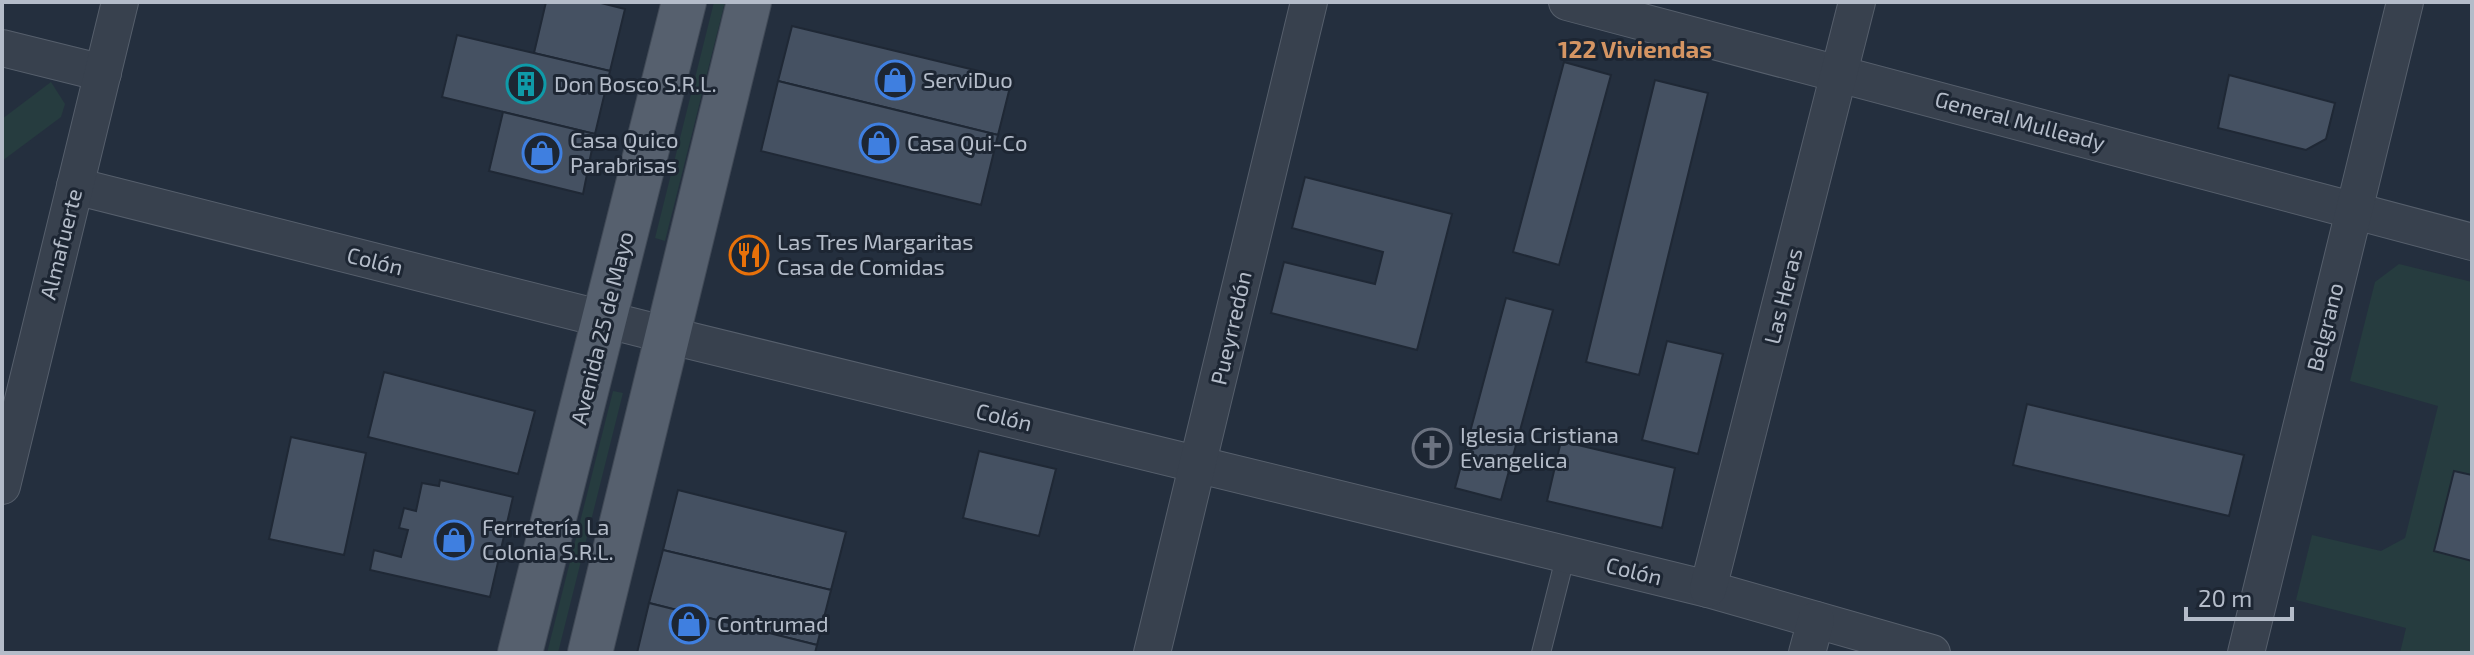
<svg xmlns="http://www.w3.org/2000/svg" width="2474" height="655" viewBox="0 0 2474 655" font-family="'Exo 2',sans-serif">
<rect width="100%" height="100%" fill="#242f3e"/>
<g fill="#263c3f">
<path d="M714 2H725L665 241 655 238Z"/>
<path d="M51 82 65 104 61 117 2 161V119Z"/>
<path d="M2399 264 2472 282V475L2454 471 2434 551 2472 561V653H2400L2406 628 2296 600 2312 535 2381 551 2405 538 2438 406 2350 381 2375 282Z"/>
<path d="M613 391 623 393 558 653H547Z"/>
</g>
<g fill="#455162" stroke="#1f2835" stroke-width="2">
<path d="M546 2H597L625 9 610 71 534 53Z"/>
<path d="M792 26 1012 79 998 135 778 81Z"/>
<path d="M457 35 610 71 595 134 442 97Z"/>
<path d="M1564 62 1611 75 1559 265 1513 252Z"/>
<path d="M2229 75 2335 103 2326 139 2306 150 2218 128Z"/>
<path d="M1655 80 1708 93 1639 375 1586 362Z"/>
<path d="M778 81 998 135 981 205 761 151Z"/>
<path d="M503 112 595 134 583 194 489 171Z"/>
<path d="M1305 177 1452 214 1417 350 1271 313 1284 262 1375 284 1383 252 1292 228Z"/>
<path d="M1506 298 1553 310 1501 500 1455 488Z"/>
<path d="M1667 341 1723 354 1698 454 1642 440Z"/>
<path d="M384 372 535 411 518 474 368 437Z"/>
<path d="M2027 404 2244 455 2229 516 2013 465Z"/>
<path d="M291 437 366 453 344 555 269 539Z"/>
<path d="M1561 441 1675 468 1662 528 1547 501Z"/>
<path d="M979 451 1056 469 1039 536 963 518Z"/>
<path d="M2454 471 2472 475V561L2434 551Z"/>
<path d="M440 480 513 497 490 597 370 570 374 550 401 557 408 530 399 528 404 508 416 511 422 483 439 486Z"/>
<path d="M678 490 846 532 831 590 663 550Z"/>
<path d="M663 550 831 590 817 645 649 603Z"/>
<path d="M649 603 817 645 815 653H637Z"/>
</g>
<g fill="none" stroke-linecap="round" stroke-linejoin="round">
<g stroke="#565f6c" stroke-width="20">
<path id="lane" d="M1541 653 1566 554"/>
</g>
<g stroke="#565f6c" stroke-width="38">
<g id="street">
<path d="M1567 2 2472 242"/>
<path d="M2 48 103 73"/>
<path d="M75 186 667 335 1708 589 1932 653"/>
<path d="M2 486 120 2"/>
<path d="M1708 589 1857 2"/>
<path d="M1152 653 1309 2"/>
<path d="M1807 653 1816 620"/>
<path d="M2246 653 2405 2"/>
</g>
</g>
<g stroke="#414a57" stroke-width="46">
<g id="primary">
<path d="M520 653 684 2"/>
<path d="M590 653 749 2"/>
</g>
</g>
<use href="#lane" stroke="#38414e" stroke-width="18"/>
<use href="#street" stroke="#38414e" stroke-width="36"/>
<use href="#primary" stroke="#56606e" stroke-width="44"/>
</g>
<defs>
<g id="shop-ring" transform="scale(2)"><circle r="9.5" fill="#1d2633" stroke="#3f7fe0" stroke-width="1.5"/><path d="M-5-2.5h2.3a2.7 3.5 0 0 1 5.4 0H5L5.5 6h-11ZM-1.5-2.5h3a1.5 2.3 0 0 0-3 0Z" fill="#3f7fe0"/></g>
<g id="building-ring" transform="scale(2)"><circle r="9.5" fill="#1d2633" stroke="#0f9aa8" stroke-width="1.5"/><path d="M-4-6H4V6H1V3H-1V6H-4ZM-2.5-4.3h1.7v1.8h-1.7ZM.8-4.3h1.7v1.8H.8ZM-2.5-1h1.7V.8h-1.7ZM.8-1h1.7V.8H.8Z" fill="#0f9aa8"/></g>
<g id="restaurant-ring" transform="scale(2)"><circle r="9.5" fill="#1d2633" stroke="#e8710a" stroke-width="1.5"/><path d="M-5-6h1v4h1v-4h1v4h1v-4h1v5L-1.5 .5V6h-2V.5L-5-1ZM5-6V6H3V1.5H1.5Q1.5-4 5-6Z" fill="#e8710a"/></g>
<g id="church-ring" transform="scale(2)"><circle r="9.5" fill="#1d2633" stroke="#6b7280" stroke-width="1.5"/><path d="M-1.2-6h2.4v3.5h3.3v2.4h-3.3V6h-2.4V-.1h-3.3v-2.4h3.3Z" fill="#6b7280"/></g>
</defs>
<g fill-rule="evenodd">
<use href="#shop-ring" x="895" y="80"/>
<use href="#building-ring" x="526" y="84"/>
<use href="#shop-ring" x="879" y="143"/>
<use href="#shop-ring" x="542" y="153"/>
<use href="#restaurant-ring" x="749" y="255"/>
<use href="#church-ring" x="1432" y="448"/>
<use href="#shop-ring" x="454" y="540"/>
<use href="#shop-ring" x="689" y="624"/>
</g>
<g text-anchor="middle" stroke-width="6" stroke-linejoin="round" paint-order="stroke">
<g font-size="22" fill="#b4bcc9" stroke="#1d2633" text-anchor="start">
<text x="923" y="88">ServiDuo</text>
<text x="554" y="92">Don Bosco S.R.L.</text>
<text x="570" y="148">Casa Quico<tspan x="570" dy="25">Parabrisas</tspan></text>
<text x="907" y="151">Casa Qui-Co</text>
<text x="777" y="250">Las Tres Margaritas<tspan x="777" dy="25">Casa de Comidas</tspan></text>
<text x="1460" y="443">Iglesia Cristiana<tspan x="1460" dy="25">Evangelica</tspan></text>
<text x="482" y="535">Ferretería La<tspan x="482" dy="25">Colonia S.R.L.</tspan></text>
<text x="717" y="632">Contrumad</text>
</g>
<g font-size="22" fill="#b4bcc9" stroke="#1d2633">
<text transform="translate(2020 121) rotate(15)" y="8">General Mulleady</text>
<text transform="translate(61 244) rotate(-76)" y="8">Almafuerte</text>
<text transform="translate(375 261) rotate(14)" y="8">Colón</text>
<text transform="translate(1783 296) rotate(-76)" y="8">Las Heras</text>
<text transform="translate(2325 327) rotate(-76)" y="8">Belgrano</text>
<text transform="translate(602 328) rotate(-76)" y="8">Avenida 25 de Mayo</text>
<text transform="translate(1231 328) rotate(-77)" y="8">Pueyrredón</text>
<text transform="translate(1004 417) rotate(14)" y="8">Colón</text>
<text transform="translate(1634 571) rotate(14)" y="8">Colón</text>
</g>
<g font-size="24" font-weight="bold" fill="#d59563" stroke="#1d2633">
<text x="1635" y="58">122 Viviendas</text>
</g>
</g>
<rect width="2474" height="655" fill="none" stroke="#b4bcc9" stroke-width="8"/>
<path d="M2186 607v12h106v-12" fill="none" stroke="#b4bcc9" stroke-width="4"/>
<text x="2198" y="607" font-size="24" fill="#b4bcc9" stroke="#1d2633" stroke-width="6" paint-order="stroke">20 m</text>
</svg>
